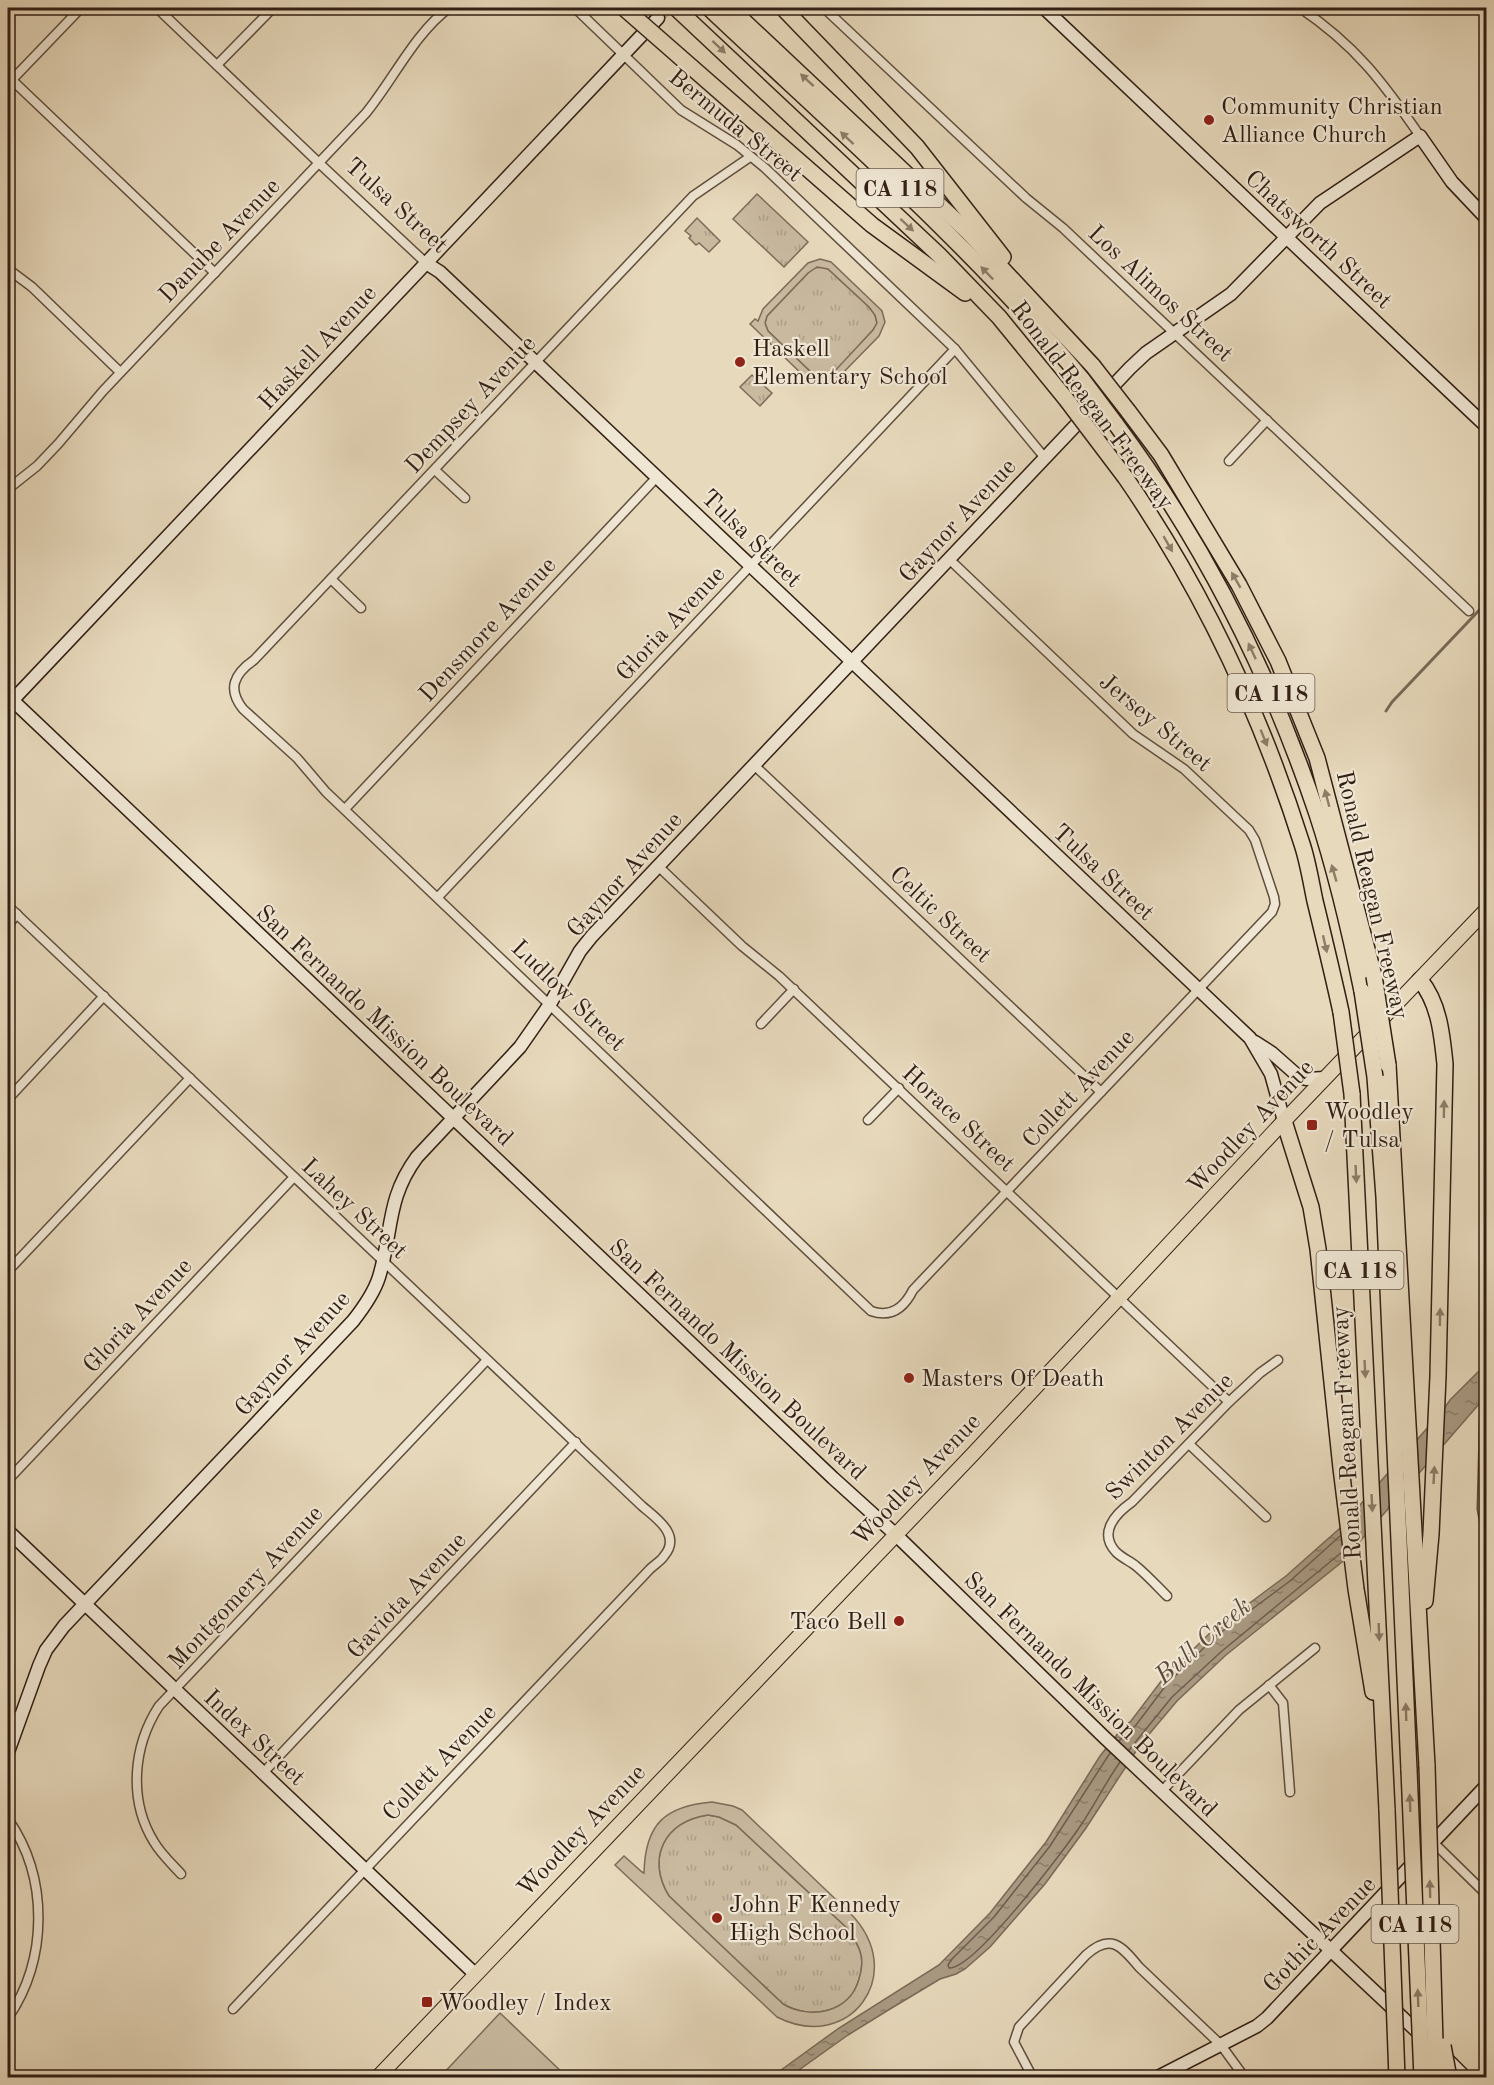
<svg xmlns="http://www.w3.org/2000/svg" width="1494" height="2085" viewBox="0 0 1494 2085" font-family="'Old Standard TT',serif">
<defs>
<pattern id="grass-tufts" width="24" height="20" patternUnits="userSpaceOnUse" patternTransform="scale(1.5)"><rect width="24" height="20" fill="#c8b99f"/><path d="M3 7l-1-3M5 7V3M7 7l1-3M15 17l-1-3M17 17v-4M19 17l1-3" fill="none" stroke="#ac9f88"/></pattern>
<pattern id="water-ripples" width="26" height="14" patternUnits="userSpaceOnUse" patternTransform="scale(1.5)"><rect width="26" height="14" fill="#a99a83"/><path d="M2 4q2-2 4 0t4 0M15 11q2-2 4 0t4 0" fill="none" stroke="#8a7d6a"/></pattern>
</defs>
<rect width="100%" height="100%" fill="#e7d9bc"/>
<filter id="stains"><feTurbulence type="fractalNoise" baseFrequency=".00333" numOctaves="4"/><feColorMatrix values="0 0 0 0 .2 0 0 0 0 .09 0 0 0 0 .02 0 0 0 .5 -.17"/></filter>
<radialGradient id="worn" r=".72"><stop offset=".6" stop-color="#630" stop-opacity="0"/><stop offset="1" stop-color="#630" stop-opacity=".3"/></radialGradient>
<g fill="url(#grass-tufts)" stroke="#7d6c5a" stroke-width="1.5">
<path d="M757 194 808 242 784 267 733 219Z"/>
<path d="M697 218 720 241 709 252 699 243 696 245 689 238 691 236 685 231Z"/>
<path d="M823 267 828 269 869 307 875 315 877 323 873 330 832 375 825 378 815 376 768 331 765 323 767 316 808 273 814 268Z"/>
<path d="M752 375 772 393 760 406 740 387Z"/>
<path d="M708 1815 719 1817 736 1825 846 1927C852 1935 857 1942 860 1951 863 1960 862 1970 859 1979 850 2013 810 2020 783 2004L669 1896C646 1859 664 1821 708 1815Z"/>
</g>
<g fill="#c8b99f" stroke="#7d6c5a" stroke-width="1.5" fill-rule="evenodd">
<path d="M820 259 831 262 878 307 882 311 885 322 879 336 835 381C826 387 818 386 809 381L750 324 755 319 758 321 763 309 808 263ZM817 267 828 269 869 307 875 315 877 323 873 330 832 374 825 378 815 376 768 331 765 323 767 316 808 273Z"/>
<path d="M712 1802 733 1806 742 1810 850 1913C910 1974 849 2054 777 2017L615 1865 624 1856 642 1872 644 1873C645 1824 665 1806 712 1802ZM708 1815 719 1817 736 1825 846 1927C852 1935 857 1942 860 1951 863 1960 862 1970 859 1979 850 2013 810 2020 783 2004L669 1896C646 1859 664 1821 708 1815Z"/>
<path d="M500 2013 567 2077H440Z"/>
</g>
<path fill="url(#water-ripples)" stroke="#796957" stroke-width="1.5" d="M1486 1364V1396L1342 1562 1226 1655 1177 1701 1140 1745 1086 1828 1045 1884 990 1947 965 1969 956 1974 940 1979 890 2009 848 2035 789 2077 770 2078 839 2028 939 1965 990 1913 1046 1842 1100 1756 1123 1727 1131 1721 1162 1680 1212 1631 1286 1576 1339 1529 1443 1410 1450 1400Z"/>
<g fill="none" stroke-linecap="round" stroke-linejoin="round">
<g stroke="#6e5c4c" stroke-width="1.5">
<path d="M1119 1741 1127 1732 1136 1725 1167 1684 1216 1636 1290 1581 1340 1536"/>
<path d="M1129 1750 1172 1697 1222 1651 1342 1552"/>
<path d="M1110 1753 1050 1846 994 1917 952 1959 948 1965 949 1968C974 1970 1065 1849 1081 1825 1095 1804 1106 1782 1120 1762"/>
</g>
<path stroke="#796957" stroke-width="3" d="M1386 711 1392 702 1486 603"/>
<path stroke="#c3b49a" stroke-width="12" stroke-dasharray="12 6" stroke-linecap="butt" d="M658 18 668 8"/>
<g stroke="#5f4e3e" stroke-width="11">
<g id="street">
<path d="M157 8 319 163 426 263"/>
<path d="M575 8 681 110 737 145 765 168 955 349 1045 458"/>
<path d="M824 8 1026 198 1063 228 1469 611"/>
<path d="M1300 8C1355 45 1383 82 1420 136"/>
<path d="M217 65 273 8"/>
<path d="M12 80 215 273"/>
<path d="M8 84 81 8"/>
<path d="M750 157 693 196 254 660C234 674 227 689 243 709L297 758 326 792 871 1311C891 1318 904 1308 913 1290L1272 912 1275 904 1274 897 1255 840 1249 830 1184 769 1133 734 949 559"/>
<path d="M8 269 32 287 120 372"/>
<path d="M1229 461 1267 420"/>
<path d="M435 470 465 498"/>
<path d="M8 489 37 466 58 444 103 391 366 113C393 80 415 33 449 8"/>
<path d="M331 579 361 608"/>
<path d="M754 765 1101 1092"/>
<path d="M345 809 657 477"/>
<path d="M658 866 742 946 779 976 1229 1402"/>
<path d="M438 897 955 349"/>
<path d="M8 906 642 1506C656 1518 682 1535 664 1556 661 1561 655 1564 650 1569L233 2009"/>
<path d="M8 925 17 914"/>
<path d="M761 1024 794 989"/>
<path d="M8 1099 104 996"/>
<path d="M868 1120 899 1088"/>
<path d="M1486 1135 1485 1144 1486 1255"/>
<path d="M8 1271 190 1078"/>
<path d="M1486 1353 1482 1509 1486 1530"/>
<path d="M1189 1444 1266 1517"/>
<path d="M8 1480 294 1177"/>
<path d="M1167 1596C1157 1586 1147 1575 1136 1566 1130 1561 1122 1558 1116 1552 1098 1533 1115 1514 1132 1502L1229 1402 1260 1373 1278 1360"/>
<path d="M1269 1685 1283 1703 1290 1792"/>
<path d="M1485 1711 1486 1713"/>
<path d="M8 1714 19 1718"/>
<path d="M263 1773 576 1442"/>
<path d="M1162 1791 1239 1710 1315 1648"/>
<path d="M8 1819C49 1878 48 1959 8 2018"/>
<path d="M1434 1843 1486 1894"/>
<path d="M181 1874C172 1864 161 1854 154 1842 128 1800 133 1746 159 1706L487 1360"/>
<path d="M1033 2078 1014 2042 1019 2027 1086 1955C1110 1933 1121 1945 1139 1967L1221 2045 1245 2078"/>
</g>
</g>
<g stroke="#321f14" stroke-width="15">
<g id="secondary">
<path d="M1044 8 1486 426"/>
<path d="M426 263 440 272 1250 1038 1271 1074 1284 1121"/>
<path d="M8 696 833 1478 895 1534 1104 1737 1422 2036"/>
<path d="M8 705 658 18"/>
<path d="M1255 1042 1272 1053 1298 1076 1306 1079 1325 1078"/>
<path d="M8 1531 475 1974"/>
<path d="M8 1752 39 1666 46 1650 64 1626 353 1321C364 1307 374 1293 379 1277 393 1231 386 1199 417 1157L520 1047 550 1004 580 951 592 936 1130 368 1146 353 1231 294 1320 203 1420 136 1452 182 1486 218"/>
<path d="M1444 2056 1466 2078"/>
<path d="M1156 2078 1257 2026 1267 2018 1486 1786"/>
</g>
</g>
<g stroke="#321f14" stroke-width="16">
<path id="primary" d="M377 2078 973 1454 1284 1121 1486 910"/>
</g>
<g stroke="#321f14" stroke-width="18">
<g id="highway">
<path d="M676 8 939 255 999 317 1066 399"/>
<path d="M709 8C836 128 970 244 1082 379"/>
<path d="M730 8 967 231 1093 366"/>
<path d="M783 8 917 147 1003 257"/>
<path d="M680 57 872 225 965 293"/>
<path d="M1128 411 1161 455 1239 585 1278 661 1317 758 1374 976"/>
<path d="M1115 423C1203 541 1270 674 1317 814 1336 872 1350 932 1362 991"/>
<path d="M1125 477C1203 590 1261 714 1302 844 1308 862 1311 882 1315 901 1324 938 1333 975 1341 1012"/>
<path d="M1420 980C1439 1003 1442 1034 1445 1064L1438 1376 1431 1534 1425 1601"/>
<path d="M1388 1065 1427 1766"/>
<path d="M1375 1077 1384 1197 1409 1770"/>
<path d="M1352 1094 1387 1810"/>
<path d="M1284 1121 1311 1207 1318 1249 1341 1468 1356 1589 1373 1692"/>
</g>
</g>
<use href="#street" stroke="#efe6d3" stroke-width="8"/>
<use href="#secondary" stroke="#efe6d3" stroke-width="12"/>
<use href="#primary" stroke="#e7d9bc" stroke-width="14"/>
<use href="#highway" stroke="#e7d9bc" stroke-width="15"/>
<g stroke="#321f14" stroke-width="18" stroke-linecap="butt">
<g id="highway-bridge">
<path d="M624 8 680 57"/>
<path d="M1093 366 1128 411"/>
<path d="M1082 379 1115 423"/>
<path d="M1066 399 1125 477"/>
<path d="M1374 976 1388 1065"/>
<path d="M1362 991 1375 1077"/>
<path d="M1341 1012 1352 1094"/>
<path d="M1427 1766 1436 2078"/>
<path d="M1409 1770 1422 2078"/>
<path d="M1387 1810 1397 2078"/>
<path d="M1443 2046 1449 2078"/>
</g>
</g>
<use href="#highway-bridge" stroke="#e7d9bc" stroke-width="15"/>
</g>
<defs><path id="oneway-solid" d="M-6-.8H1V-3.2L6.5 0L1 3.2V.8H-6Z" transform="scale(1.5)"/></defs>
<g fill="#8c7c68">
<use href="#oneway-solid" transform="translate(719 47) rotate(43)"/>
<use href="#oneway-solid" transform="translate(807 80) rotate(-137)"/>
<use href="#oneway-solid" transform="translate(847 138) rotate(-137)"/>
<use href="#oneway-solid" transform="translate(907 225) rotate(43)"/>
<use href="#oneway-solid" transform="translate(987 273) rotate(-134)"/>
<use href="#oneway-solid" transform="translate(1168 544) rotate(60)"/>
<use href="#oneway-solid" transform="translate(1236 580) rotate(-120)"/>
<use href="#oneway-solid" transform="translate(1252 651) rotate(-115)"/>
<use href="#oneway-solid" transform="translate(1264 738) rotate(68)"/>
<use href="#oneway-solid" transform="translate(1327 798) rotate(-105)"/>
<use href="#oneway-solid" transform="translate(1334 873) rotate(-106)"/>
<use href="#oneway-solid" transform="translate(1325 944) rotate(77)"/>
<use href="#oneway-solid" transform="translate(1444 1109) rotate(-89)"/>
<use href="#oneway-solid" transform="translate(1356 1174) rotate(87)"/>
<use href="#oneway-solid" transform="translate(1440 1317) rotate(-89)"/>
<use href="#oneway-solid" transform="translate(1365 1369) rotate(87)"/>
<use href="#oneway-solid" transform="translate(1434 1475) rotate(-87)"/>
<use href="#oneway-solid" transform="translate(1372 1503) rotate(87)"/>
<use href="#oneway-solid" transform="translate(1379 1632) rotate(88)"/>
<use href="#oneway-solid" transform="translate(1406 1712) rotate(-92)"/>
<use href="#oneway-solid" transform="translate(1410 1803) rotate(-92)"/>
<use href="#oneway-solid" transform="translate(1430 1889) rotate(-91)"/>
<use href="#oneway-solid" transform="translate(1418 1998) rotate(-92)"/>
</g>
<g fill="#8f2418" stroke="#efe6d3" stroke-width="2">
<circle cx="1209" cy="120" r="6"/>
<circle cx="740" cy="362" r="6"/>
<rect x="1306" y="1119" width="12" height="12" rx="3"/>
<circle cx="909" cy="1378" r="6"/>
<circle cx="899" cy="1621" r="6"/>
<circle cx="717" cy="1918" r="6"/>
<rect x="421" y="1996" width="12" height="12" rx="3"/>
</g>
<g text-anchor="middle" stroke-width="4.5" stroke-linejoin="round" paint-order="stroke">
<g fill="#efe6d3" stroke="#6b5b4d" stroke-width="1.5">
<rect x="856.5" y="169" width="87" height="38" rx="4.5"/>
<rect x="1227.5" y="674" width="87" height="38" rx="4.5"/>
<rect x="1316.5" y="1251" width="87" height="38" rx="4.5"/>
<rect x="1371.5" y="1905" width="87" height="38" rx="4.5"/>
</g>
<g font-size="22" font-weight="bold" fill="#321f14">
<text x="900" y="196">CA 118</text>
<text x="1271" y="701">CA 118</text>
<text x="1360" y="1278">CA 118</text>
<text x="1415" y="1932">CA 118</text>
</g>
<g font-size="24" fill="#321f14" stroke="#efe6d3" text-anchor="start">
<text x="1221" y="114">Community Christian<tspan x="1221" dy="28">Alliance Church</tspan></text>
<text x="752" y="356">Haskell<tspan x="752" dy="28">Elementary School</tspan></text>
<text x="1324" y="1119">Woodley<tspan x="1324" dy="28">/ Tulsa</tspan></text>
<text x="921" y="1386">Masters Of Death</text>
<text x="887" y="1629" text-anchor="end">Taco Bell</text>
<text x="729" y="1912">John F Kennedy<tspan x="729" dy="28">High School</tspan></text>
<text x="439" y="2010">Woodley / Index</text>
</g>
<g font-size="24" fill="#321f14" stroke="#efe6d3">
<text transform="translate(736 125) rotate(39)" y="8">Bermuda Street</text>
<text transform="translate(397 205) rotate(42)" y="8">Tulsa Street</text>
<text transform="translate(1319 239) rotate(43)" y="8">Chatsworth Street</text>
<text transform="translate(219 240) rotate(-46)" y="8">Danube Avenue</text>
<text transform="translate(1161 293) rotate(43)" y="8">Los Alimos Street</text>
<text transform="translate(317 347) rotate(-47)" y="8">Haskell Avenue</text>
<text transform="translate(470 404) rotate(-47)" y="8">Dempsey Avenue</text>
<text transform="translate(1093 405) rotate(53)" y="8">Ronald Reagan Freeway</text>
<text transform="translate(957 520) rotate(-47)" y="8">Gaynor Avenue</text>
<text transform="translate(752 538) rotate(44)" y="8">Tulsa Street</text>
<text transform="translate(670 623) rotate(-47)" y="8">Gloria Avenue</text>
<text transform="translate(487 629) rotate(-47)" y="8">Densmore Avenue</text>
<text transform="translate(1156 722) rotate(40)" y="8">Jersey Street</text>
<text transform="translate(1104 872) rotate(43)" y="8">Tulsa Street</text>
<text transform="translate(624 874) rotate(-48)" y="8">Gaynor Avenue</text>
<text transform="translate(1373 895) rotate(77)" y="8">Ronald Reagan Freeway</text>
<text transform="translate(941 914) rotate(43)" y="8">Celtic Street</text>
<text transform="translate(569 995) rotate(44)" y="8">Ludlow Street</text>
<text transform="translate(385 1025) rotate(43)" y="8">San Fernando Mission Boulevard</text>
<text transform="translate(1078 1088) rotate(-47)" y="8">Collett Avenue</text>
<text transform="translate(959 1118) rotate(43)" y="8">Horace Street</text>
<text transform="translate(1250 1126) rotate(-47)" y="8">Woodley Avenue</text>
<text transform="translate(355 1208) rotate(43)" y="8">Lahey Street</text>
<text transform="translate(137 1315) rotate(-47)" y="8">Gloria Avenue</text>
<text transform="translate(292 1353) rotate(-48)" y="8">Gaynor Avenue</text>
<text transform="translate(738 1359) rotate(43)" y="8">San Fernando Mission Boulevard</text>
<text transform="translate(1346 1433) rotate(-93)" y="8">Ronald Reagan Freeway</text>
<text transform="translate(1169 1436) rotate(-45)" y="8">Swinton Avenue</text>
<text transform="translate(916 1479) rotate(-46)" y="8">Woodley Avenue</text>
<text transform="translate(245 1587) rotate(-47)" y="8">Montgomery Avenue</text>
<text transform="translate(406 1595) rotate(-47)" y="8">Gaviota Avenue</text>
<text transform="translate(1091 1694) rotate(44)" y="8">San Fernando Mission Boulevard</text>
<text transform="translate(255 1737) rotate(43)" y="8">Index Street</text>
<text transform="translate(439 1762) rotate(-46)" y="8">Collett Avenue</text>
<text transform="translate(581 1830) rotate(-46)" y="8">Woodley Avenue</text>
<text transform="translate(1319 1934) rotate(-46)" y="8">Gothic Avenue</text>
</g>
<g font-size="26" font-style="italic" fill="#5c4a3b" stroke="#efe6d3">
<text transform="translate(1202 1640) rotate(-41)" y="9">Bull Creek</text>
</g>
</g>
<rect width="1494" height="2085" fill="none" stroke="#e7d9bc" stroke-width="30"/>
<rect x="9" y="9" width="1476" height="2067" fill="none" stroke="#321f14" stroke-width="3"/>
<rect x="15" y="15" width="1464" height="2055" fill="none" stroke="#321f14" stroke-width="1.5"/>
<rect width="100%" height="100%" filter="url(#stains)"/>
<rect width="100%" height="100%" fill="url(#worn)"/>
</svg>
